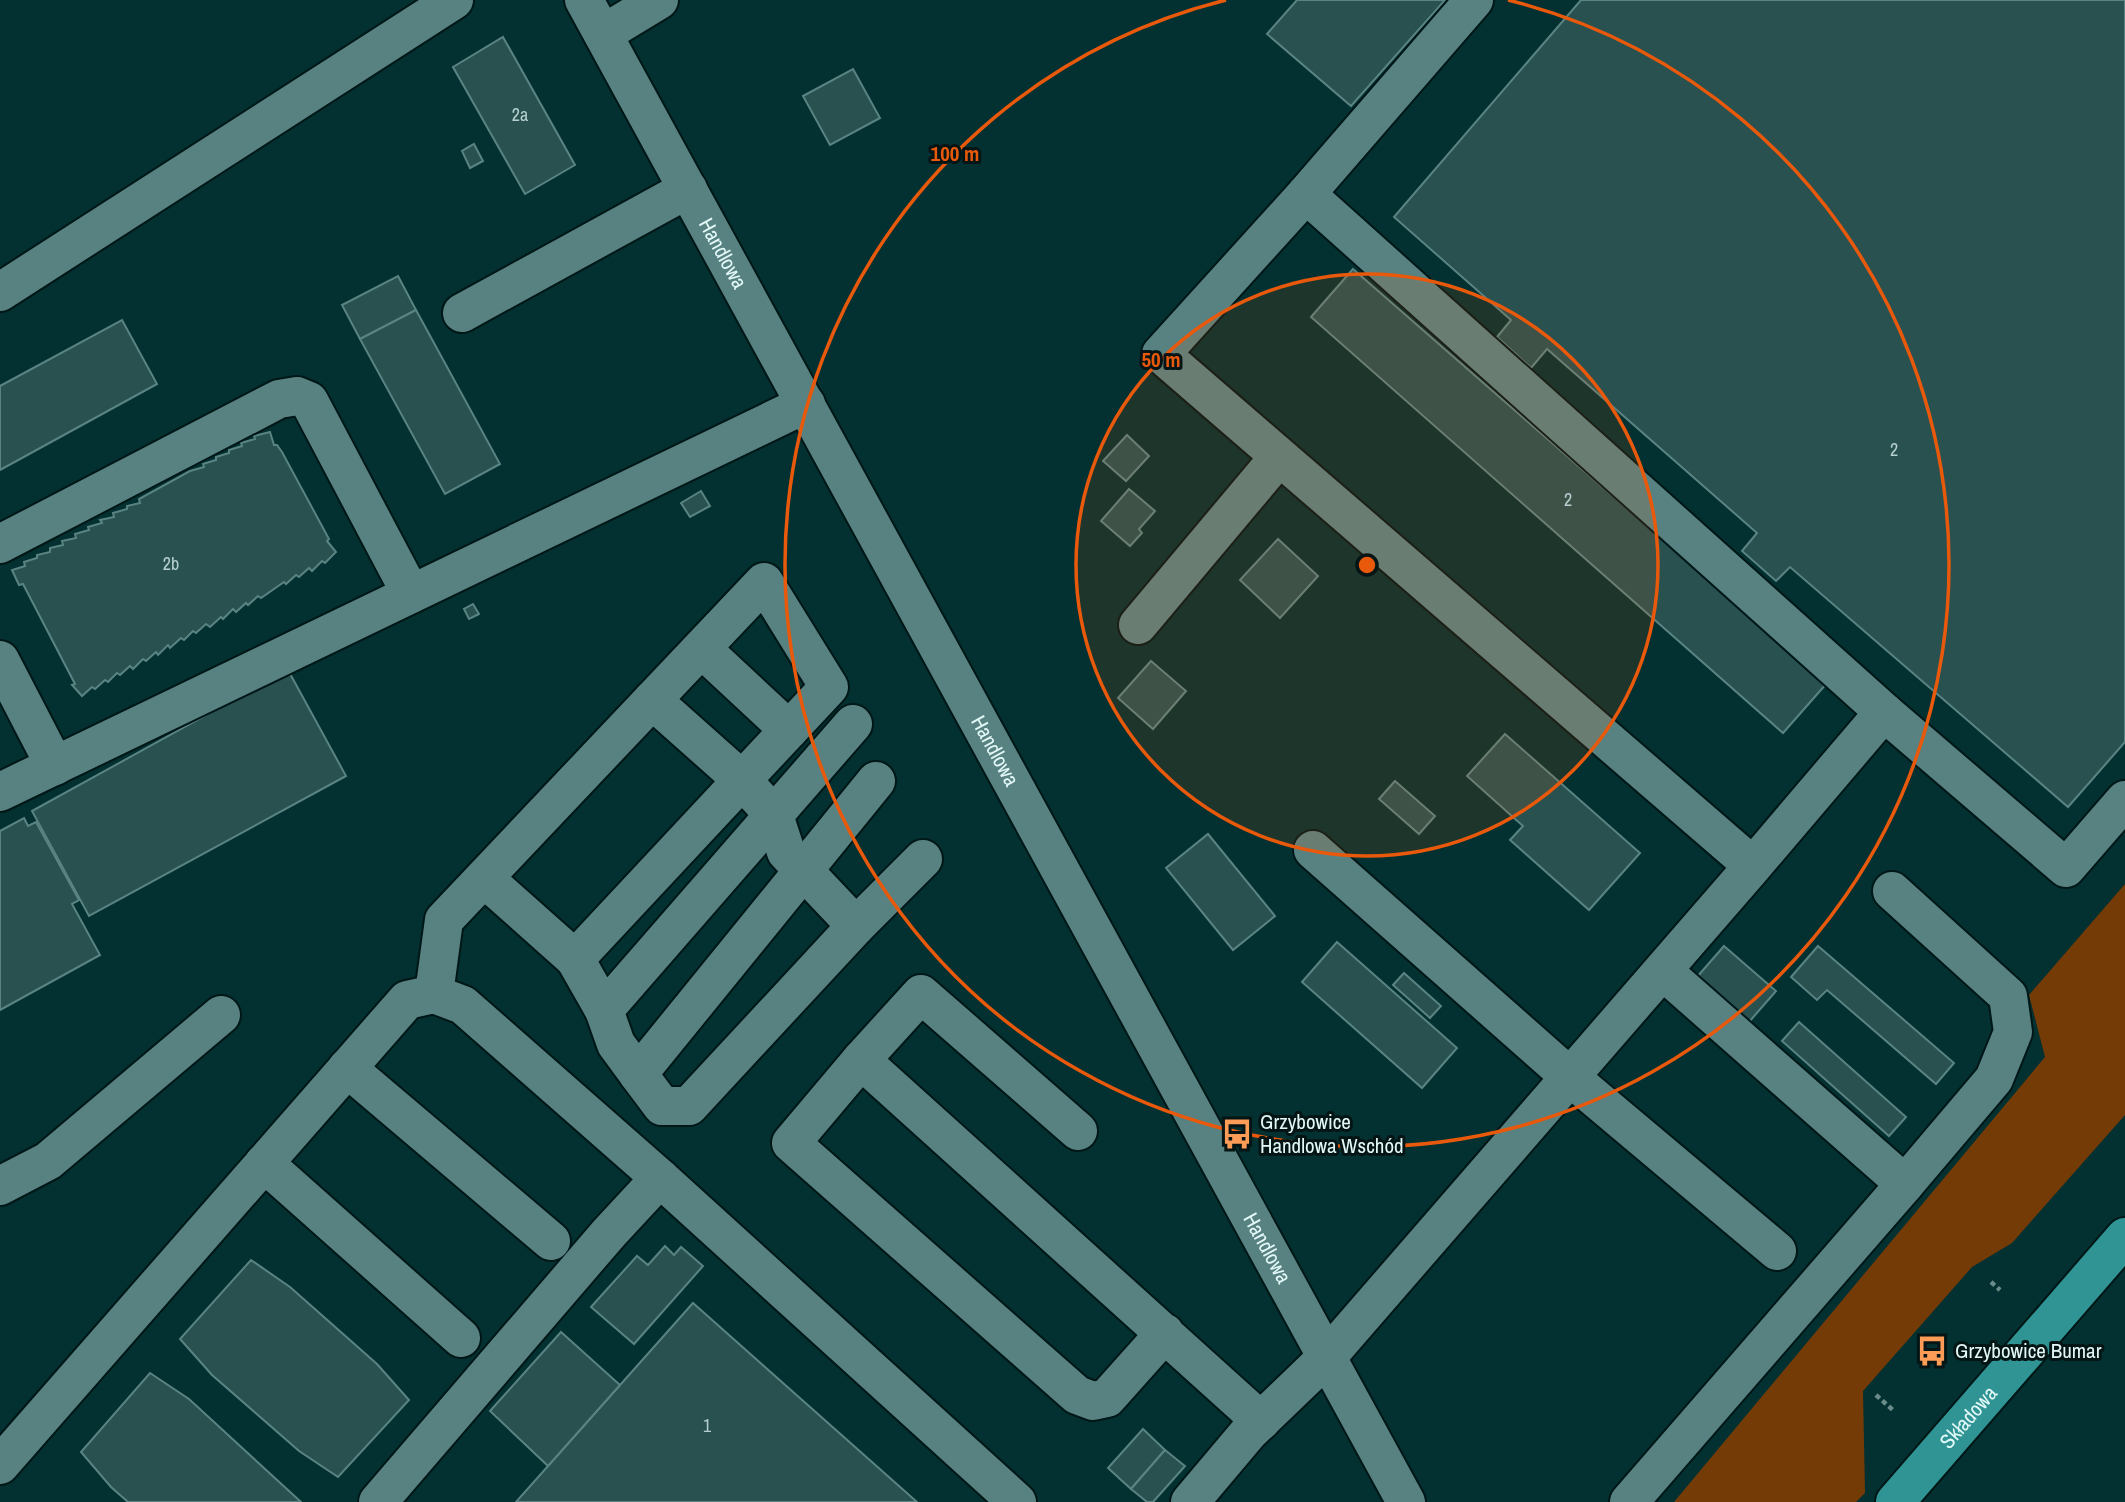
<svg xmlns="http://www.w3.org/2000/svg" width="2125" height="1502" viewBox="0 0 2125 1502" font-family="'Archivo Narrow',sans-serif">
<rect width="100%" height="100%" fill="#033030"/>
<path fill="#753b07" d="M2125 884V1115L2012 1243 1972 1267 1863 1391 1865 1493 1856 1502H1674L2045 1057 2029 995Z"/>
<g fill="#285150" stroke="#5a8483" stroke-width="2">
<path d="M1297 0H1445L1351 106 1267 34Z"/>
<path d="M1581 0H2125V742L2068 807 1790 567 1776 581 1742 551 1757 533 1547 349 1531 368 1497 337 1511 320 1394 217Z"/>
<path d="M503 37 575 165 525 194 453 67Z"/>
<path d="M853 69 880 118 830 145 803 96Z"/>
<path d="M474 144 483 161 470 168 462 151Z"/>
<path d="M1353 269 1827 683 1783 733 1311 317Z"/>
<path d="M398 276 416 310 360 339 342 305Z"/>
<path d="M416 310 500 464 445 494 360 339Z"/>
<path d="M122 320 157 384 0 470V386Z"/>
<path d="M270 432 274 445H277L282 452 329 539 327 541 336 552 325 563 322 561 312 571 309 568 299 577 296 575 286 584 284 582 261 598 258 596 248 605 246 603 236 612 233 609 223 619 221 617 210 627 206 624 196 633 193 631 184 640 181 638 170 648 168 645 158 655 156 652 146 661 143 659 133 669 130 666 120 675 117 673 108 682 105 680 95 689 92 687 82 696 72 685 75 684 23 584 19 585 12 570 25 566 24 562 37 558V555L50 552V548L63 545 62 541 76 538 75 534 89 530 88 527 102 523 100 520 114 517 113 513 127 509V506L140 503 139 499 190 471 204 467 203 464 216 460V457L229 453V450L242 446 241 443 255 439 254 436Z"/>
<path d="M1127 435 1149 456 1126 481 1103 461Z"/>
<path d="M1129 489 1155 511 1139 529 1142 533 1130 546 1101 521Z"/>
<path d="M701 491 710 506 690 517 681 503Z"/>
<path d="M1278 539 1318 576 1280 618 1240 580Z"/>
<path d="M473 604 479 614 469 619 464 609Z"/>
<path d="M1151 661 1186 691 1153 729 1118 698Z"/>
<path d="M288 670 346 776 89 916 32 811Z"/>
<path d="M1505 734 1640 853 1589 910 1510 840 1523 826 1467 776Z"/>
<path d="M1395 781 1435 816 1419 834 1379 799Z"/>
<path d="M24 818 28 826 36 822 79 900 72 904 100 955 0 1010V831Z"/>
<path d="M1208 834 1275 916 1233 950 1166 868Z"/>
<path d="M1337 942 1457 1048 1422 1088 1302 982Z"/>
<path d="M1724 946 1776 991 1749 1022 1697 977Z"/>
<path d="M1818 946 1954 1063 1936 1084 1827 990 1817 1000 1791 977Z"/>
<path d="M1404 973 1441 1006 1430 1018 1393 985Z"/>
<path d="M1799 1022 1906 1117 1889 1136 1782 1041Z"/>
<path d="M665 1246 674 1255 681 1247 703 1266 634 1344 591 1307 637 1256 648 1265Z"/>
<path d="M251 1260 290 1287 377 1364 409 1400 338 1477 299 1451 212 1375 180 1339Z"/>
<path d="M693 1303 917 1502H516Z"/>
<path d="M561 1332 620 1385 548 1466 490 1411Z"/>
<path d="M150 1373 189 1399 301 1502H128L111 1487 81 1452Z"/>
<path d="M1143 1429 1165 1450 1131 1489 1108 1468Z"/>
<path d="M1165 1450 1185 1466 1153 1502H1147L1131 1489Z"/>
</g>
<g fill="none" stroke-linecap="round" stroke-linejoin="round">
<g stroke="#001717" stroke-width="42">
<g id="minor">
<path id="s1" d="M584 0 1406 1502"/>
<path d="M603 34 659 0"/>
<path d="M1306 194 1474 0"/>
<path d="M0 292 454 0"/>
<path d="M462 313 688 189"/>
<path d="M0 544 279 399 297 396 309 401 411 594"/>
<path d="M1138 625 1279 457"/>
<path d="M702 649 789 730"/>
<path d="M0 660 55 766"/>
<path d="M652 700 742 780 774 815 786 852 856 926"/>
<path d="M1884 712 2066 868 2125 800"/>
<path d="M0 792 806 404"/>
<path d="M1313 850 1570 1077 1777 1251"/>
<path d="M1892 891 2008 996 2013 1032 1994 1079 1905 1184"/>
<path d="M575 959 604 1010 853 724"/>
<path d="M434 994 444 920 764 582 829 687 575 959 484 878"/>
<path d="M604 1010 616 1044 638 1074 876 781"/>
<path d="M861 1060 921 994 1078 1131"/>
<path d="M347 1068 551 1241"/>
<path d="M638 1074 662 1106H689L856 926 923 859"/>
<path d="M264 1163 461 1338"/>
<path d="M0 1186 48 1161 221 1015"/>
<path d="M1165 1333 1107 1398 1093 1401 1077 1395 791 1143 861 1060 1261 1421"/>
<path d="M0 1465 407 1000 434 994 463 1005 660 1178 1017 1502"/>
<path d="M378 1502 609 1233 660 1178"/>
<path d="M1190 1502 1249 1432 1327 1357 1753 866 1161 354 1306 194 1884 712 1753 866"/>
<path d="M1629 1502 1905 1184 1663 971"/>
</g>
</g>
<g stroke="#001717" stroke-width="42">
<g id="major">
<path id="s2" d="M1895 1502 2125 1237"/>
</g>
</g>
<g stroke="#698c8b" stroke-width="4.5" stroke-dasharray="5 3.5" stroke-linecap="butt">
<path d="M1991 1282 2000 1290"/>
<path d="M1876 1395 1894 1411"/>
</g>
<use href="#minor" stroke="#588281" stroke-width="38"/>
<use href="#major" stroke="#2f9493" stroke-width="38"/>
</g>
<circle cx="1367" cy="565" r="291" fill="#e8590c" fill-opacity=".12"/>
<g fill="none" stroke="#e8590c" stroke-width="3.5">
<circle cx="1367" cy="565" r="291"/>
<path d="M1508 0A582 582 0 1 1 1226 0"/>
</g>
<defs>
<g id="bus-bare" transform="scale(2.415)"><path d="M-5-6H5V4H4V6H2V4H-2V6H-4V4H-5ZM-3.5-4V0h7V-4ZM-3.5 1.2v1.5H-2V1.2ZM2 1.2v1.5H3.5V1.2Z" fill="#fd9c56" stroke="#051515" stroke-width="2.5" paint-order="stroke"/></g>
</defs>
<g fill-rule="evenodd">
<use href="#bus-bare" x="1237" y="1134"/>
<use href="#bus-bare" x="1932" y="1351"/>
</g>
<g text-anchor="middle" stroke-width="6" stroke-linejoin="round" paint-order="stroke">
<g font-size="18" fill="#b4cfce">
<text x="520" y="121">2a</text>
<text x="1894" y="456">2</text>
<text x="1568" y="506">2</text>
<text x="171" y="570">2b</text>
<text x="707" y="1432">1</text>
</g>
<g font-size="21" fill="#e3f9f8" stroke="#051515">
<text dy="7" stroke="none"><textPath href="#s1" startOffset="289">Handlowa</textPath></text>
<text dy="7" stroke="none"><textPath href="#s1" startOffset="856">Handlowa</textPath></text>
<text dy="7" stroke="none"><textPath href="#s1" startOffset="1423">Handlowa</textPath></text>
<text dy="7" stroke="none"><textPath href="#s2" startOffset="112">Składowa</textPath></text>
</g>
<g font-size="21" fill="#e3f9f8" stroke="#051515" text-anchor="start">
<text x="1260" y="1129">Grzybowice<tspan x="1260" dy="24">Handlowa Wschód</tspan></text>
<text x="1955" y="1358">Grzybowice Bumar</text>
</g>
</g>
<circle cx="1367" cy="565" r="10" fill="#e8590c" stroke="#051515" stroke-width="3.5"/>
<g font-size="21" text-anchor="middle" font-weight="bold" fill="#e8590c" stroke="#051515" stroke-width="6" stroke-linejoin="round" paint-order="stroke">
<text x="955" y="161">100 m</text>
<text x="1161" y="367">50 m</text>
</g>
</svg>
